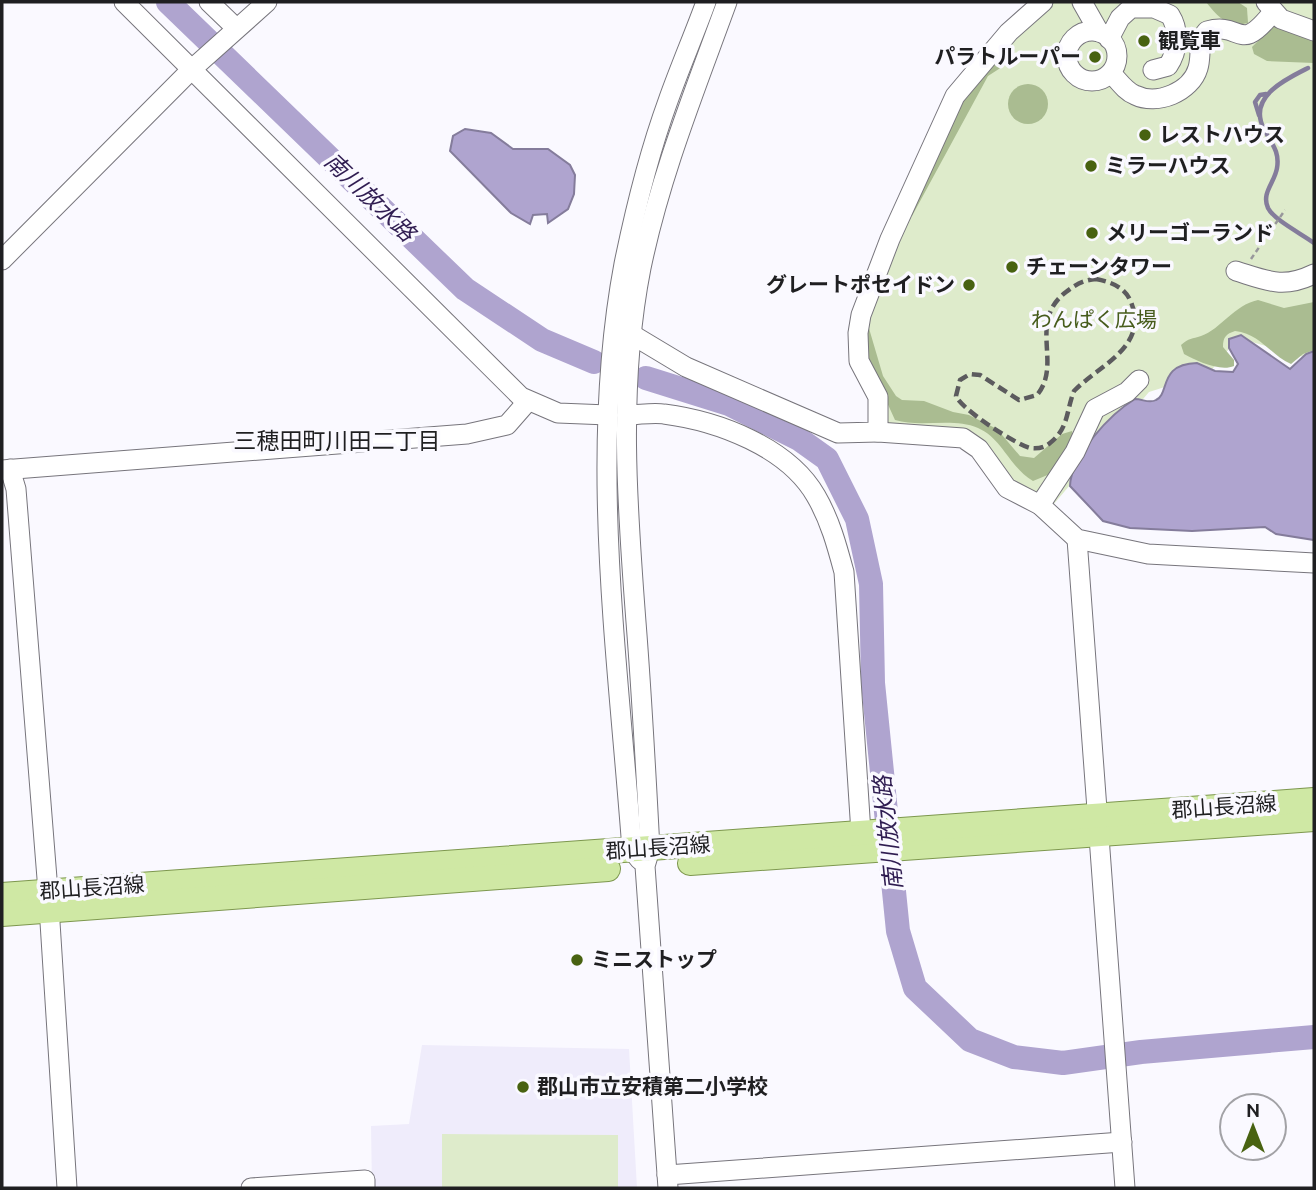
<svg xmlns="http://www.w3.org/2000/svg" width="1316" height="1190" viewBox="0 0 1316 1190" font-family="Ubuntu,'Noto Sans JP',sans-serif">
<rect width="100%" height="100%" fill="#faf9ff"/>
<path fill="#efecfb" d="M422 1045 629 1049 637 1188H372L371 1126 409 1124Z"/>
<g fill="#deebcb">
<path d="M1048 2H1314V360L1238 338 1209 373 1149 392 1053 505 1019 488 991 452 887 426 865 312 959 96Z"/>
<path d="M442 1134 618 1135V1188H442Z"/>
</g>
<g fill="#aabc91">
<path d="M1206 2H1238L1247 8 1248 23C1227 28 1218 17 1206 2Z"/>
<path d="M1276 23 1314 36V63L1267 61 1254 54 1252 47Z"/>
<path d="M999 58 1006 59 1005 65 988 76 912 216 910 210 956 108Z"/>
<circle cx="1028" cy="104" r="20"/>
<path d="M1258 300 1284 308 1314 302V350L1303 354 1291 364C1270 355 1261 334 1235 331 1226 334 1223 337 1223 347L1234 360V366C1220 372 1197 361 1184 354L1181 345C1189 338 1192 339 1201 336 1221 329 1234 305 1258 300Z"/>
<path d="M868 325 883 376 896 396 902 400 924 401 953 412 969 415 997 429 1020 456 1034 458 1062 434 1072 431 1073 438 1050 474 1033 481C1009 467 1003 439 978 428 953 417 921 428 895 420L865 354Z"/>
</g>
<g fill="#afa4cf" stroke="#847c9b" stroke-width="2">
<path d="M465 129 491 133 513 149H548L570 165 575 175 574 194 568 209 548 223 547 214 533 215 530 224 511 213 450 151 453 136Z"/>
<path d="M1241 335 1290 369 1306 354 1314 351V540L1276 534 1265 527 1192 531 1130 528 1103 521 1070 486C1071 456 1110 414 1135 399 1143 399 1149 404 1156 400 1170 394 1158 364 1197 363L1215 371 1233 372 1238 364 1229 348V339Z"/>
</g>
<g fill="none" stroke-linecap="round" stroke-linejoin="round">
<g stroke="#847c9b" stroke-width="4.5">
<path d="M1308 68C1286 79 1247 97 1264 129 1271 143 1280 151 1277 168 1275 182 1261 193 1268 208 1274 220 1302 234 1314 243"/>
<path d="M1259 115 1255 102 1260 95 1266 94"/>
</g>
<g stroke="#afa4cf" stroke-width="24">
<path d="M168 2 465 289 542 340 594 362"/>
<path d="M646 378 729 404 799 439 827 459 857 519 871 584 873 683 898 931 915 988 970 1040 1014 1057 1063 1063 1141 1052 1314 1037"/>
</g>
<g stroke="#77757c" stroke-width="21">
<g id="minor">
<path d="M124 2 521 397 558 413 608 415"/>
<path d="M209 2 235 27"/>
<path d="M1082 2 1099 32"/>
<path d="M1266 2 1281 19 1314 31"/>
<circle cx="1092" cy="56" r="25"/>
<path d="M1109 39 1120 18 1131 8H1154L1170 15C1180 31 1178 51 1168 66L1153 70"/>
<path d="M1111 73C1118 80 1125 91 1135 95 1157 106 1191 92 1198 68 1202 55 1197 42 1207 31 1243 21 1238 56 1273 12"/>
<path d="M2 260 192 69 267 2"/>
<path d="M1236 271C1268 281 1283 289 1314 274"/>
<path d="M631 334 686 367 838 433 878 432V397L859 361 858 333 861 315 890 239 955 96 1009 32 1043 2"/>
<path d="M627 415C639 415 653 412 664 414 718 421 788 447 816 496 830 520 837 546 844 572L861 833"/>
<path d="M878 432 963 438 979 449 1007 488 1040 505 1077 539 1148 554 1314 563"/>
<path d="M10 469 16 489 48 891 67 1188"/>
<path d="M2 470 467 434 507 425 528 401"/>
<path d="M1040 505 1075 452 1095 409 1127 392 1139 380"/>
<path d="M1077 539 1125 1188"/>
<path d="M640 860 632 850C618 658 588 455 624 264 635 210 649 153 668 101 680 67 694 35 706 2"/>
<path d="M667 1175 1122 1142"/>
<path d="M251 1188 365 1180V1188"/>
<path d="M668 1188 645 866 650 849C646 773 642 698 636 622 627 505 618 385 641 268 660 176 695 90 727 2"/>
</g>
</g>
<g stroke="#7d974e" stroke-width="26">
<g id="major">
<path d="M690 863 1314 819"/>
<path d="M2 895 1314 800"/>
<path d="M2 914 608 869"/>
</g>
</g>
<path stroke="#98979b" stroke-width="2.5" stroke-dasharray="5 3.5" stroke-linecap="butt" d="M1251 259 1285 210"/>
<use href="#minor" stroke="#fff" stroke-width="19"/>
<use href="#major" stroke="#cfe8a4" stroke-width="24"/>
<path stroke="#5c5b5e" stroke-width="4.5" stroke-dasharray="10 5" stroke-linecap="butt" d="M1096 279C1111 282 1125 287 1131 302 1149 347 1099 365 1074 391 1066 411 1069 428 1050 443 1044 448 1037 449 1030 448 1015 444 961 409 956 396L960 380 970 374 980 375 1019 400 1037 395C1063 364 1027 322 1066 292 1075 285 1083 280 1096 279Z"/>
</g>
<g fill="#486211" stroke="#faf9ff" stroke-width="2.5">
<circle cx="1144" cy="41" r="7"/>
<circle cx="1095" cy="57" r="7"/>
<circle cx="1145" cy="135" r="7"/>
<circle cx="1091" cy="166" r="7"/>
<circle cx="1092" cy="233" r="7"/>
<circle cx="1012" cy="267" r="7"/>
<circle cx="969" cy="285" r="7"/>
<circle cx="577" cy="960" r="7"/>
<circle cx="523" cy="1087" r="7"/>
</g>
<g text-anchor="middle" stroke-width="7" stroke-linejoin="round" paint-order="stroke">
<g font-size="21" font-weight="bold" fill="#1f1f21" stroke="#faf9ff" text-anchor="start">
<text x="1158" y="48">観覧車</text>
<text x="1081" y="64" text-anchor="end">パラトルーパー</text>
<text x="1159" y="142">レストハウス</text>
<text x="1105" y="173">ミラーハウス</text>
<text x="1106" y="240">メリーゴーランド</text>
<text x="1026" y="274">チェーンタワー</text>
<text x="955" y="292" text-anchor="end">グレートポセイドン</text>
<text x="591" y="967">ミニストップ</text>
<text x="537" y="1094">郡山市立安積第二小学校</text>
</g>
<g font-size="21" fill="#475c1d" stroke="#faf9ff">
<text x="1094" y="327">わんぱく広場</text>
</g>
<g font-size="21" fill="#1f1f21" stroke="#faf9ff">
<text transform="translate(1224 807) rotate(-4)" y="7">郡山長沼線</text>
<text transform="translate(658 848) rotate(-4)" y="7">郡山長沼線</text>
<text transform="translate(92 888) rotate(-4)" y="7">郡山長沼線</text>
</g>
<g font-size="23" font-style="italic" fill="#2f1c51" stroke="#faf9ff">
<text transform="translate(370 197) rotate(44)" y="8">南川放水路</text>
<text transform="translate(888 833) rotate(-96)" y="8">南川放水路</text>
</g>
<g font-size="23" fill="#1f1f21" stroke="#faf9ff">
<text x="337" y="449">三穂田町川田二丁目</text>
</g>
</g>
<rect width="1316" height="1190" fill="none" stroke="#1f1f21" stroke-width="7"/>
<g transform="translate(1253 1127)"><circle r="33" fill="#faf9ff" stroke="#a2a2a6" stroke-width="2"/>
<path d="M0-5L12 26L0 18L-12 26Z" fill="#486211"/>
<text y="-10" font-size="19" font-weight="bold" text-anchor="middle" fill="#1f1f21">N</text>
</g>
</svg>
